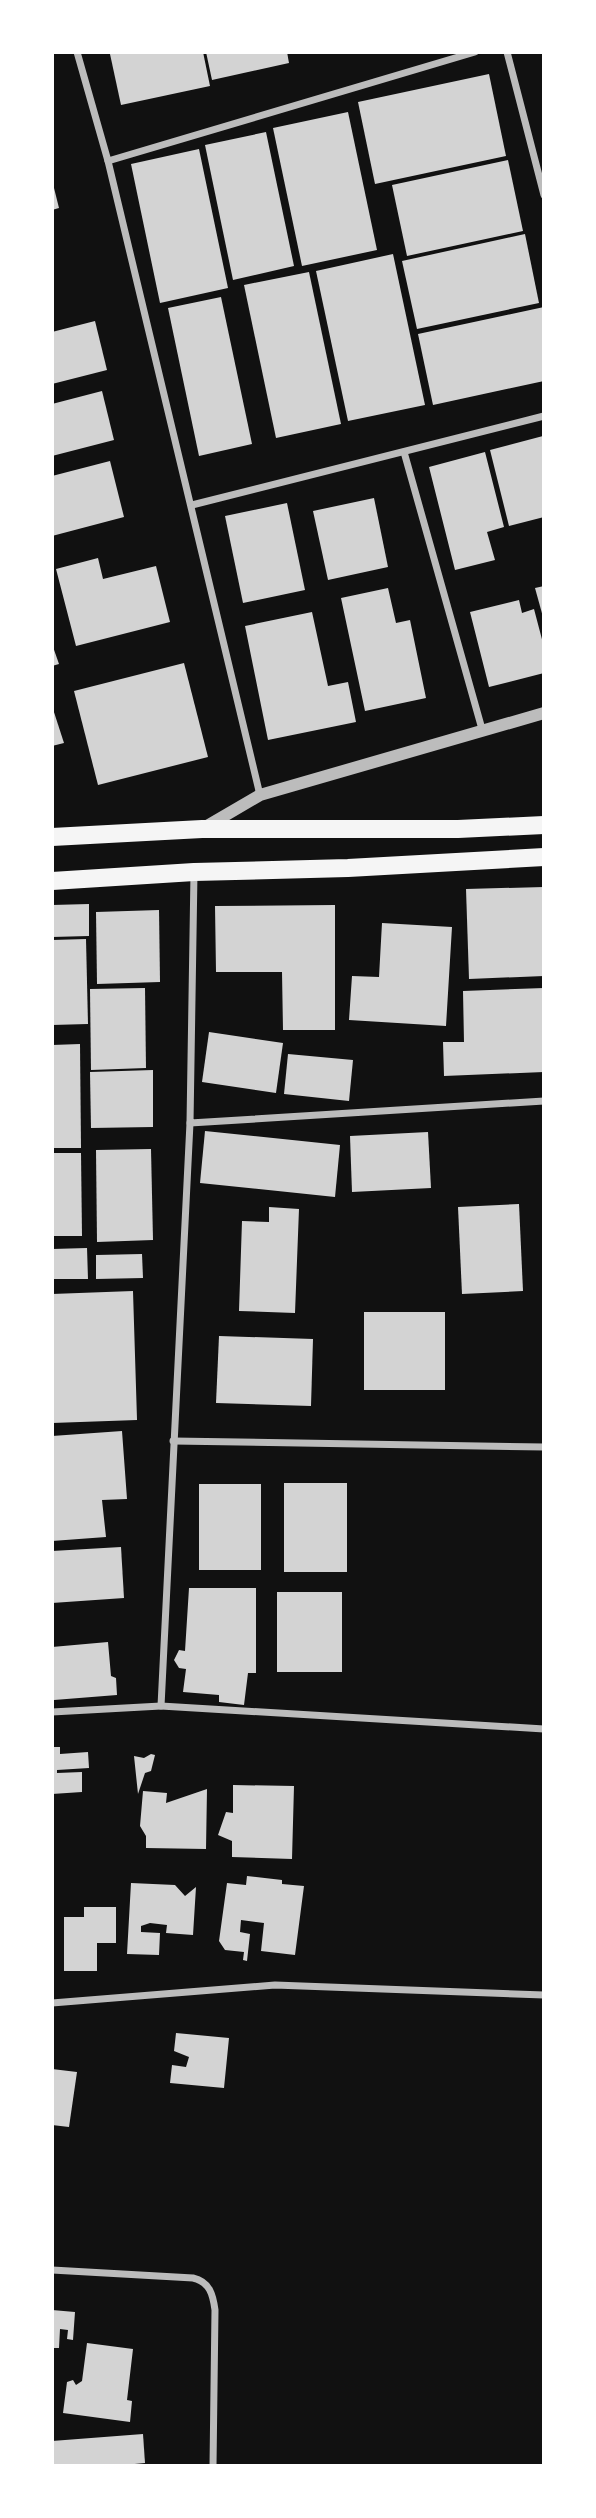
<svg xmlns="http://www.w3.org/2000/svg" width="596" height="2518" viewBox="0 0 596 2518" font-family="Commissioner,sans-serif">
<rect width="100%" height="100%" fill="#111"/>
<g fill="#d3d3d3">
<path d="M116 52H203L210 86 121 105 110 54Z"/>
<path d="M206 52H287L289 63 212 80Z"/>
<path d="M489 74 506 156 375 184 358 102Z"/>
<path d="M348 112 377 250 302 266 273 128Z"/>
<path d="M266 132 294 266 233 280 205 145Z"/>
<path d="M199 149 228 288 160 303 131 164Z"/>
<path d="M508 160 523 231 407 256 392 185Z"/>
<path d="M53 184 59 208 52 210V185Z"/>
<path d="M525 234 539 303 417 329 402 261Z"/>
<path d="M393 254 425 405 348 421 316 271Z"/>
<path d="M309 272 341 424 276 438 244 285Z"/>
<path d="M221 297 252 444 199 456 168 308Z"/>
<path d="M544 307V381L433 405 418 334Z"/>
<path d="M95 321 107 370 52 384V332Z"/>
<path d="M102 391 114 440 52 456V404Z"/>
<path d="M543 436 544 517 509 526 490 450Z"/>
<path d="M485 452 504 527 487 532 495 560 455 570 429 467Z"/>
<path d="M110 461 124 517 52 536V476Z"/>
<path d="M374 498 388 567 328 580 313 511Z"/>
<path d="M287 503 305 590 243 603 225 516Z"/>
<path d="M98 558 103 579 156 566 170 622 76 646 56 569Z"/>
<path d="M544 586V617H543L535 588Z"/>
<path d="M388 588 396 623 410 620 426 698 365 711 341 598Z"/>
<path d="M519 600 522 613 534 609 544 647V673L489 687 470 612Z"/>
<path d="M312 612 328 686 348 682 356 722 268 740 245 626Z"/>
<path d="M52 644 59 664 52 666Z"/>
<path d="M184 663 208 757 98 785 74 691Z"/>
<path d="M52 706 64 743 52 746Z"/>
<path d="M544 887V976L469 979 466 889Z"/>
<path d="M89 904V936L52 937V905Z"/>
<path d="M335 905V1030H283L282 972H216L215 906Z"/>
<path d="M159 910 160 982 97 984 96 912Z"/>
<path d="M382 923 452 927 446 1026 349 1020 352 976 379 977Z"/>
<path d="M86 939 88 1024 52 1025V940Z"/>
<path d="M145 988 146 1068 91 1070 90 989Z"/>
<path d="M544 988V1072L444 1076 443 1042H464L463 991Z"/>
<path d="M209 1032 283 1043 276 1093 202 1082Z"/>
<path d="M80 1044 81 1148H52V1045Z"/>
<path d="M288 1054 353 1060 349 1101 284 1094Z"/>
<path d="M153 1070V1127L91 1128 90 1072Z"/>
<path d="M205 1131 340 1145 335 1197 200 1183Z"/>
<path d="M428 1132 431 1188 352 1192 350 1136Z"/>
<path d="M151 1149 153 1240 97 1242 96 1150Z"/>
<path d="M52 1153H81L82 1236H52Z"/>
<path d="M519 1204 523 1291 462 1294 458 1207Z"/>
<path d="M269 1207 299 1209 295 1313 239 1311 242 1221 269 1222Z"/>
<path d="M87 1248 88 1279H52V1249Z"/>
<path d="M142 1254 143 1278 96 1279V1255Z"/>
<path d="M133 1291 137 1420 52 1423V1294Z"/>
<rect x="364" y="1312" width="81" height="78"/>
<path d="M219 1336 313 1339 311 1406 216 1403Z"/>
<path d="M122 1431 127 1499 102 1500 106 1537 52 1541V1436Z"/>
<rect x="284" y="1483" width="63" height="89"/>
<rect x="199" y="1484" width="62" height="86"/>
<path d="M121 1547 124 1598 52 1603V1551Z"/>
<path d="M189 1588H256V1673H248L244 1705 219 1702V1695L183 1692 186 1669 179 1668 174 1660 179 1650 185 1651Z"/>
<rect x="277" y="1592" width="65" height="80"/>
<path d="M108 1642 111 1676 116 1678 117 1695 54 1700 52 1647Z"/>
<path d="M52 1747H60V1754L88 1752 89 1768 57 1770V1773L82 1772V1792L52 1794Z"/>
<path d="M151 1754 155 1755 151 1771 145 1773 138 1794 134 1756 144 1758Z"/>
<path d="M233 1785 294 1786 292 1859 232 1857V1841L218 1835 226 1812 233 1813Z"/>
<path d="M207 1789 206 1849 146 1848V1836L140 1826 143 1791 167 1793 166 1803Z"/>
<path d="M247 1876 282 1880V1884L304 1886 295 1955 261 1951 264 1923 241 1920 240 1932 250 1934 247 1961 243 1960 244 1952 225 1950 219 1941 227 1883 246 1885Z"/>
<path d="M131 1883 175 1885 185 1896 196 1887 193 1935 166 1933 167 1925 150 1923 141 1926V1932L160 1933 159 1955 127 1954Z"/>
<path d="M84 1907H116V1943H97V1971H64V1917H84Z"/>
<path d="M176 2033 229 2038 224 2088 170 2083 172 2065 186 2067 189 2057 174 2051Z"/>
<path d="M52 2069 77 2072 69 2127 52 2125Z"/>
<path d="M52 2310 75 2312 73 2340 67 2339 68 2330 60 2329 59 2348H52Z"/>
<path d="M87 2343 133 2349 127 2400 132 2401 130 2422 63 2413 67 2382 73 2380 76 2385 82 2381Z"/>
<path d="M143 2434 145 2463 114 2466H54L52 2441Z"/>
</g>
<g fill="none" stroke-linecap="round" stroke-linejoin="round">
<g stroke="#bcbcbc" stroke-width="7">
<path d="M77 52 108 161 260 795"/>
<path d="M507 52 544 195"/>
<path d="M108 161 475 52"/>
<path d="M404 452 482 729"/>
<path d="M192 505 544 416"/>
<path d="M194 873 190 1123 544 1101"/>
<path d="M190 1123 161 1706 544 1729"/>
<path d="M173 1441 544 1447"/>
<path d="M52 1712 161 1706"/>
<path d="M52 2003 275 1985 544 1995"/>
<path d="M52 2270 193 2278C210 2282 213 2295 215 2310L213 2466"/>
</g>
<path stroke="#bcbcbc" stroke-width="12" d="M202 829 260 795 544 713"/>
<g stroke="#f5f5f5" stroke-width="18">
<path d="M52 837 202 829H458L544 825"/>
<path d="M52 881 194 872 348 868 544 857"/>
</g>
</g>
<rect width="596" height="2518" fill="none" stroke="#ffffff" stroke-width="108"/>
</svg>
